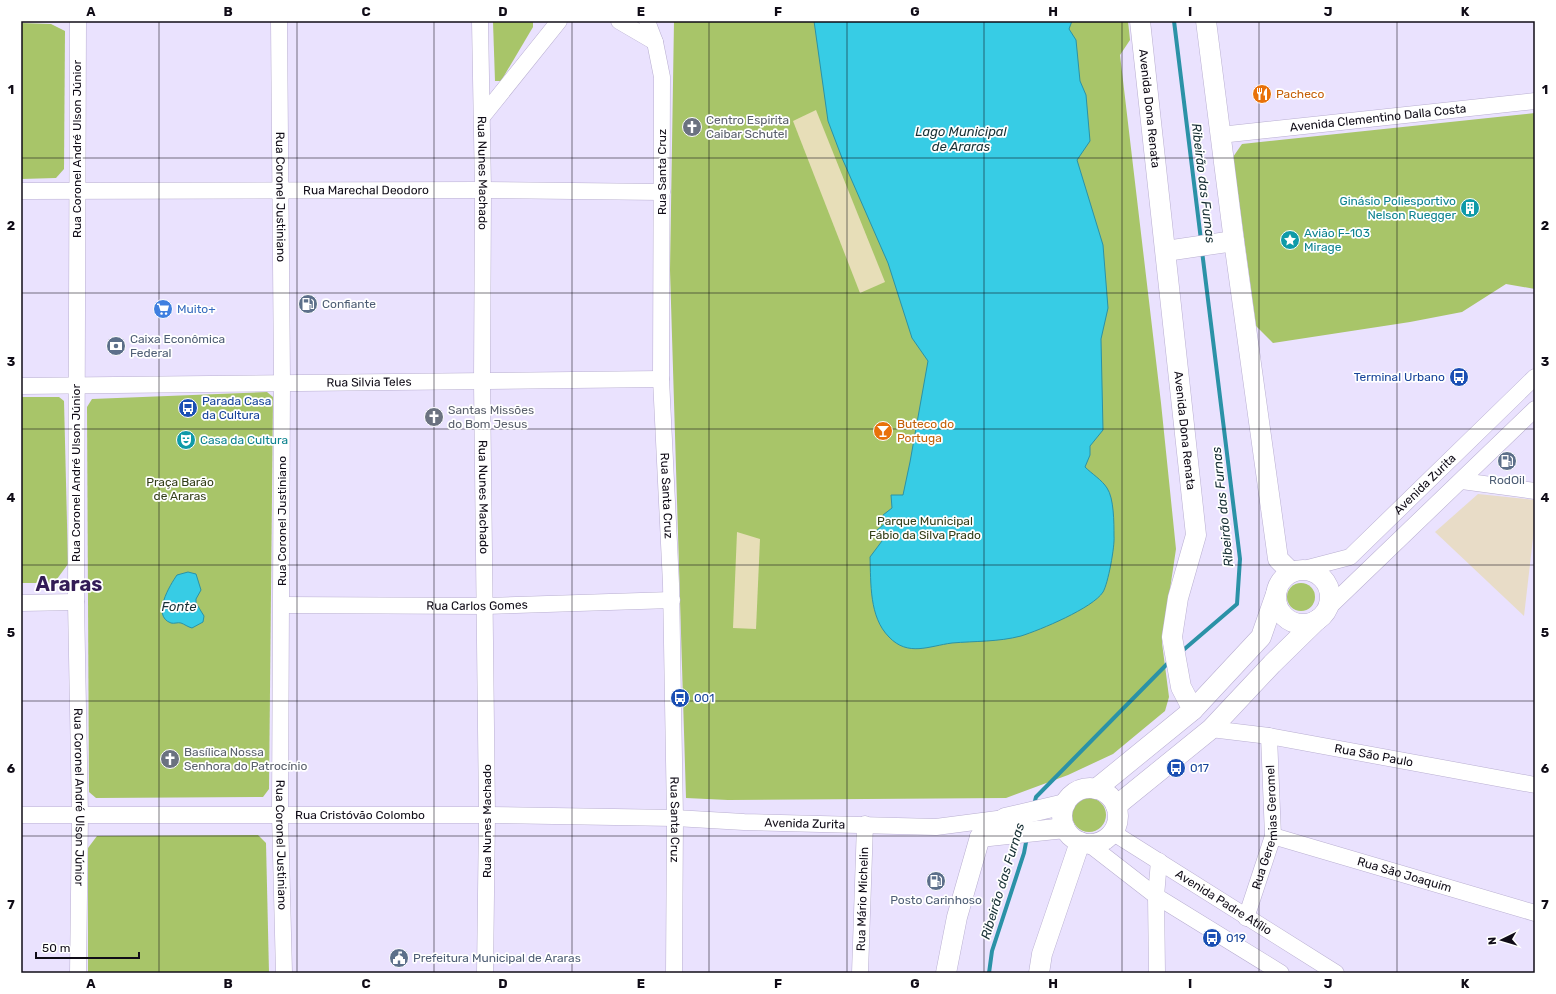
<svg xmlns="http://www.w3.org/2000/svg" width="1556" height="994" viewBox="0 0 1556 994" font-family="Rubik,sans-serif">
<rect width="100%" height="100%" fill="#eae2fe"/>
<path fill="#e8dcc7" d="M1478 494 1535 500V521L1524 616 1435 532Z"/>
<g fill="#a8c569">
<path d="M533 21V27L501 81H495L493 22Z"/>
<path d="M674 21H1128L1130 40 1120 55 1161 403 1176 549 1162 643 1169 697 1165 711 1113 754 1068 775 1006 798 728 800 686 798 670 270Z"/>
<path d="M21 23 51 24 65 31 64 169 56 178 21 179Z"/>
<path d="M1535 113V289L1506 284 1462 312 1410 322 1273 343 1256 326 1233 157 1242 144Z"/>
<path d="M267 392 273 397 269 789 263 797 96 798 89 792 87 407 92 399Z"/>
<path d="M21 397H59L64 401 68 564 54 583H21Z"/>
<circle cx="1301" cy="597" r="14"/>
<circle cx="1089" cy="815" r="17"/>
<path d="M258 835 266 843 269 973H88V848L97 836Z"/>
</g>
<g fill="#e7deb8">
<path d="M816 110 885 282 860 293 793 121Z"/>
<path d="M737 532 760 539 756 629 733 628Z"/>
</g>
<g fill="#37cce5" stroke="#2b92a7">
<path d="M814 21H1072L1069 29 1076 40 1080 81 1086 95 1090 141 1077 160 1103 245 1108 308 1101 339 1103 430 1090 446V455L1085 467C1092 474 1102 480 1107 488 1114 498 1114 523 1114 536 1115 546 1108 584 1103 592 1093 608 1040 630 1021 636 998 642 975 641 952 643 929 646 908 657 889 637 869 617 871 583 870 557L882 541 876 531 884 524 883 515 892 508 891 495H903L910 462 928 361 912 338 888 263 842 158 828 121Z"/>
<path d="M188 572 196 574 201 590 196 599V603L204 616 203 622 192 628C188 627 184 624 181 623 178 622 174 624 171 623 151 616 170 585 177 575Z"/>
</g>
<g fill="none" stroke-linecap="round" stroke-linejoin="round">
<g stroke="#2b92a7" stroke-width="4">
<path d="M1174 21 1201 240"/>
<path d="M1181 652 1237 604 1240 559 1202 251"/>
<path d="M1034 805 1036 797 1170 661"/>
<path d="M989 973 992 951 1024 853 1027 837"/>
</g>
<g stroke="#b9afd1" stroke-width="17">
<g id="minor">
<path id="s1" d="M78 21 76 602 80 815 78 973"/>
<path id="s2" d="M279 21 282 382 280 815 284 973"/>
<path id="s3" d="M480 21 483 190 482 382 487 815 485 973"/>
<path d="M619 21 655 42"/>
<path id="s4" d="M647 21 655 42 662 77 661 379 671 584 675 818 674 973"/>
<path d="M482 117 559 21"/>
<path id="s5" d="M1220 135 1535 101"/>
<path id="s6" d="M21 191 483 190 662 192"/>
<path id="s7" d="M21 386 661 379"/>
<path d="M1462 481 1535 491"/>
<path id="s8" d="M1304 569 1350 557 1535 377"/>
<path d="M21 603 76 602"/>
<path id="s9" d="M282 605 486 606 672 600"/>
<path d="M1326 610 1535 409"/>
<path id="s10" d="M1211 729 1269 736 1535 785"/>
<path id="s11" d="M21 815H487L675 818 744 822 936 827 1005 818"/>
<path id="s12" d="M1112 832 1336 973"/>
<path id="s13" d="M1273 836 1535 913"/>
<path d="M1089 844 1156 896 1281 973"/>
<path id="s14" d="M1246 918 1273 836 1269 736"/>
<path id="s15" d="M860 973 865 824"/>
<path d="M1157 973 1156 896 1159 861"/>
</g>
</g>
<g stroke="#b9afd1" stroke-width="21">
<g id="major">
<path id="s16" d="M1140 21 1196 535 1178 598 1172 637 1181 687 1193 710"/>
<path d="M1206 21 1234 241 1278 559 1291 572"/>
<path d="M1166 251 1234 241"/>
<circle cx="1303" cy="597" r="27"/>
<circle cx="1090" cy="816" r="28"/>
<path d="M1096 789 1193 710 1261 637 1276 594"/>
<path d="M1116 806 1211 729 1272 664 1317 620"/>
<path d="M980 837 1065 828"/>
<path d="M946 973 957 917 980 837 1005 818 1065 804"/>
<path d="M1039 973 1042 954 1080 842"/>
</g>
</g>
<use href="#minor" stroke="#fff" stroke-width="16"/>
<use href="#major" stroke="#fff" stroke-width="20"/>
</g>
<path fill="none" stroke="#100c17" stroke-width="1" stroke-opacity="0.55" d="M159 21V973M297 21V973M434 21V973M572 21V973M709 21V973M847 21V973M984 21V973M1122 21V973M1259 21V973M1397 21V973M21 158H1535M21 293H1535M21 429H1535M21 565H1535M21 701H1535M21 836H1535"/>
<defs>
<g id="restaurant-disc" transform="scale(1)"><circle r="9.5" fill="#e8710a" stroke="#fff"/><path d="M-5-6h1v4h1v-4h1v4h1v-4h1v5L-1.5 .5V6h-2V.5L-5-1ZM5-6V6H3V1.5H1.5Q1.5-4 5-6Z" fill="#fff"/></g>
<g id="church-disc" transform="scale(1)"><circle r="9.5" fill="#6b7280" stroke="#fff"/><path d="M-1.2-6h2.4v3.5h3.3v2.4h-3.3V6h-2.4V-.1h-3.3v-2.4h3.3Z" fill="#fff"/></g>
<g id="building-disc" transform="scale(1)"><circle r="9.5" fill="#0f9aa8" stroke="#fff"/><path d="M-4-6H4V6H1V3H-1V6H-4ZM-2.5-4.3h1.7v1.8h-1.7ZM.8-4.3h1.7v1.8H.8ZM-2.5-1h1.7V.8h-1.7ZM.8-1h1.7V.8H.8Z" fill="#fff"/></g>
<g id="sight-disc" transform="scale(1)"><circle r="9.5" fill="#0f9aa8" stroke="#fff"/><path d="M0-6L1.8-2.2L6-1.7L2.9 1.2L3.7 5.4L0 3.3L-3.7 5.4L-2.9 1.2L-6-1.7L-1.8-2.2Z" fill="#fff"/></g>
<g id="fuel-disc" transform="scale(1)"><circle r="9.5" fill="#5c6f8a" stroke="#fff"/><path d="M-5.5-6h7V0h2V4h1.3V-2.5L3-4.5l.8-.8L6-3V5H2.5V1h-1V6h-7ZM-4.2-4.7v3.2H.2V-4.7Z" fill="#fff"/></g>
<g id="supermarket-disc" transform="scale(1)"><circle r="9.5" fill="#3f7fe0" stroke="#fff"/><path d="M-6-5.5h2.5l.6 2H6L4.5 2H-2.5L-4.4-4H-6ZM-1.5 3.2a1.3 1.3 0 1 0 .1 0ZM3 3.2a1.3 1.3 0 1 0 .1 0Z" fill="#fff"/></g>
<g id="bank-disc" transform="scale(1)"><circle r="9.5" fill="#5c6f8a" stroke="#fff"/><path d="M-6-4H6V4H-6ZM0-2.3a2.3 2.3 0 1 0 0 4.6a2.3 2.3 0 1 0 0-4.6Z" fill="#fff"/></g>
<g id="bus-disc" transform="scale(1)"><circle r="9.5" fill="#1a4fb4" stroke="#fff"/><path d="M-5-6H5V4H4V6H2V4H-2V6H-4V4H-5ZM-3.5-4V0h7V-4ZM-3.5 1.2v1.5H-2V1.2ZM2 1.2v1.5H3.5V1.2Z" fill="#fff"/></g>
<g id="bar-disc" transform="scale(1)"><circle r="9.5" fill="#e8710a" stroke="#fff"/><path d="M-6-5H6L.8 .8V4.5H3.5V6h-7V4.5H-.8V.8Z" fill="#fff"/></g>
<g id="theatre-disc" transform="scale(1)"><circle r="9.5" fill="#0f9aa8" stroke="#fff"/><path d="M-5-5.5Q0-4 5-5.5V0Q5 5 0 6Q-5 5-5 0ZM-3.3-2.5H-1v1.5H-3.3ZM1-2.5H3.3v1.5H1ZM-2.8 1Q0 5.5 2.8 1Z" fill="#fff"/></g>
<g id="civic-disc" transform="scale(1)"><circle r="9.5" fill="#5c6f8a" stroke="#fff"/><path d="M-.6-6.5H3V-4.5H.6V-3L4-1V1h2V6H-6V1h2V-1L-.6-3ZM-1.2 2.5V6h2.4V2.5Z" fill="#fff"/></g>
</defs>
<g fill-rule="evenodd">
<use href="#restaurant-disc" x="1262" y="94"/>
<use href="#church-disc" x="692" y="127"/>
<use href="#building-disc" x="1470" y="208"/>
<use href="#sight-disc" x="1290" y="240"/>
<use href="#fuel-disc" x="308" y="304"/>
<use href="#supermarket-disc" x="163" y="309"/>
<use href="#bank-disc" x="116" y="346"/>
<use href="#bus-disc" x="1459" y="377"/>
<use href="#bus-disc" x="188" y="408"/>
<use href="#church-disc" x="434" y="417"/>
<use href="#bar-disc" x="883" y="431"/>
<use href="#theatre-disc" x="186" y="440"/>
<use href="#fuel-disc" x="1507" y="461"/>
<use href="#bus-disc" x="680" y="698"/>
<use href="#church-disc" x="170" y="759"/>
<use href="#bus-disc" x="1176" y="768"/>
<use href="#fuel-disc" x="936" y="881"/>
<use href="#bus-disc" x="1212" y="938"/>
<use href="#civic-disc" x="399" y="958"/>
</g>
<g text-anchor="middle" stroke-width="3.5" stroke-linejoin="round" paint-order="stroke">
<g font-size="12" fill="#c56008" stroke="#fff" text-anchor="start">
<text x="1276" y="98">Pacheco</text>
<text x="897" y="428">Buteco do<tspan x="897" dy="14">Portuga</tspan></text>
</g>
<g font-size="12" fill="#100c17" stroke="#fff">
<text dy="4" stroke="none"><textPath href="#s16" startOffset="88">Avenida Dona Renata</textPath></text>
<text dy="4" stroke="none"><textPath href="#s5" startOffset="159">Avenida Clementino Dalla Costa</textPath></text>
<text transform="translate(77 149) rotate(-90)" y="4">Rua Coronel André Ulson Júnior</text>
<text transform="translate(662 172) rotate(-90)" y="4">Rua Santa Cruz</text>
<text dy="4" stroke="none"><textPath href="#s3" startOffset="152">Rua Nunes Machado</textPath></text>
<text dy="4" stroke="none"><textPath href="#s6" startOffset="345">Rua Marechal Deodoro</textPath></text>
<text dy="4" stroke="none"><textPath href="#s2" startOffset="176">Rua Coronel Justiniano</textPath></text>
<text dy="4" stroke="none"><textPath href="#s7" startOffset="348">Rua Silvia Teles</textPath></text>
<text dy="4" stroke="none"><textPath href="#s16" startOffset="412">Avenida Dona Renata</textPath></text>
<text transform="translate(76 473) rotate(-90)" y="4">Rua Coronel André Ulson Júnior</text>
<text dy="4" stroke="none"><textPath href="#s8" startOffset="152">Avenida Zurita</textPath></text>
<text dy="4" stroke="none"><textPath href="#s4" startOffset="477">Rua Santa Cruz</textPath></text>
<text dy="4" stroke="none"><textPath href="#s3" startOffset="476">Rua Nunes Machado</textPath></text>
<text transform="translate(282 521) rotate(-90)" y="4">Rua Coronel Justiniano</text>
<text dy="4" stroke="none"><textPath href="#s9" startOffset="195">Rua Carlos Gomes</textPath></text>
<text dy="4" stroke="none"><textPath href="#s10" startOffset="165">Rua São Paulo</textPath></text>
<text dy="4" stroke="none"><textPath href="#s1" startOffset="776">Rua Coronel André Ulson Júnior</textPath></text>
<text dy="4" stroke="none"><textPath href="#s11" startOffset="339">Rua Cristóvão Colombo</textPath></text>
<text dy="4" stroke="none"><textPath href="#s4" startOffset="801">Rua Santa Cruz</textPath></text>
<text transform="translate(487 821) rotate(-90)" y="4">Rua Nunes Machado</text>
<text dy="4" stroke="none"><textPath href="#s11" startOffset="784">Avenida Zurita</textPath></text>
<text dy="4" stroke="none"><textPath href="#s14" startOffset="94">Rua Geremias Geromel</textPath></text>
<text dy="4" stroke="none"><textPath href="#s2" startOffset="824">Rua Coronel Justiniano</textPath></text>
<text dy="4" stroke="none"><textPath href="#s13" startOffset="137">Rua São Joaquim</textPath></text>
<text dy="4" stroke="none"><textPath href="#s15" startOffset="74">Rua Mário Michelin</textPath></text>
<text dy="4" stroke="none"><textPath href="#s12" startOffset="132">Avenida Padre Atílio</textPath></text>
</g>
<g font-size="12" fill="#5b616d" stroke="#fff" text-anchor="start">
<text x="706" y="124">Centro Espirita<tspan x="706" dy="14">Caibar Schutel</tspan></text>
<text x="448" y="414">Santas Missões<tspan x="448" dy="14">do Bom Jesus</tspan></text>
<text x="184" y="756">Basílica Nossa<tspan x="184" dy="14">Senhora do Patrocínio</tspan></text>
</g>
<g font-size="12" fill="#0d838f" stroke="#fff" text-anchor="start">
<text x="1456" y="205" text-anchor="end">Ginásio Poliesportivo<tspan x="1456" dy="14">Nelson Ruegger</tspan></text>
<text x="1304" y="237">Avião F-103<tspan x="1304" dy="14">Mirage</tspan></text>
<text x="200" y="444">Casa da Cultura</text>
</g>
<g font-size="12" fill="#4e5e75" stroke="#fff" text-anchor="start">
<text x="322" y="308">Confiante</text>
<text x="130" y="343">Caixa Econômica<tspan x="130" dy="14">Federal</tspan></text>
<text x="1507" y="484" text-anchor="middle">RodOil</text>
<text x="936" y="904" text-anchor="middle">Posto Carinhoso</text>
<text x="413" y="962">Prefeitura Municipal de Araras</text>
</g>
<g font-size="12" fill="#366cbe" stroke="#fff" text-anchor="start">
<text x="177" y="313">Muito+</text>
</g>
<g font-size="12" fill="#164399" stroke="#fff" text-anchor="start">
<text x="1445" y="381" text-anchor="end">Terminal Urbano</text>
<text x="202" y="405">Parada Casa<tspan x="202" dy="14">da Cultura</tspan></text>
<text x="694" y="702">001</text>
<text x="1190" y="772">017</text>
<text x="1226" y="942">019</text>
</g>
<g font-size="12" fill="#333e18" stroke="#fff">
<text x="180" y="486">Praça Barão<tspan x="180" dy="14">de Araras</tspan></text>
<text x="925" y="525">Parque Municipal<tspan x="925" dy="14">Fábio da Silva Prado</tspan></text>
</g>
<g font-size="13" font-style="italic" fill="#183035" stroke="#fff">
<text x="961" y="136">Lago Municipal<tspan x="961" dy="15">de Araras</tspan></text>
<text transform="translate(1204 183) rotate(83)" y="5">Ribeirão das Furnas</text>
<text transform="translate(1222 507) rotate(-96)" y="5">Ribeirão das Furnas</text>
<text x="179" y="611">Fonte</text>
<text transform="translate(1002 881) rotate(-73)" y="5">Ribeirão das Furnas</text>
</g>
<g font-size="20" font-weight="bold" fill="#331c56" stroke="#fff">
<text x="69" y="591">Araras</text>
</g>
</g>
<rect width="1556" height="994" fill="none" stroke="#ffffff" stroke-width="44"/>
<g transform="translate(1502 940) rotate(265)" stroke="#ffffff" stroke-width="3" paint-order="stroke">
<path d="M0-3L7 15L0 10L-7 15Z" fill="#100c17"/>
<text y="-6" font-size="11" font-weight="bold" text-anchor="middle" fill="#100c17">N</text>
</g>
<path d="M36 952v6h103v-6" fill="none" stroke="#100c17" stroke-width="2"/>
<text x="42" y="952" font-size="12" fill="#100c17" stroke="#ffffff" stroke-width="3" paint-order="stroke">50 m</text>
<rect x="22" y="22" width="1512" height="950" fill="none" stroke="#100c17" stroke-width="1.5"/>
<g font-size="13" text-anchor="middle" font-weight="bold" fill="#100c17">
<text x="91" y="16">A</text>
<text x="228" y="16">B</text>
<text x="366" y="16">C</text>
<text x="503" y="16">D</text>
<text x="641" y="16">E</text>
<text x="778" y="16">F</text>
<text x="915" y="16">G</text>
<text x="1053" y="16">H</text>
<text x="1190" y="16">I</text>
<text x="1328" y="16">J</text>
<text x="1465" y="16">K</text>
<text x="11" y="94">1</text>
<text x="1545" y="94">1</text>
<text x="11" y="230">2</text>
<text x="1545" y="230">2</text>
<text x="11" y="366">3</text>
<text x="1545" y="366">3</text>
<text x="11" y="502">4</text>
<text x="1545" y="502">4</text>
<text x="11" y="637">5</text>
<text x="1545" y="637">5</text>
<text x="11" y="773">6</text>
<text x="1545" y="773">6</text>
<text x="11" y="909">7</text>
<text x="1545" y="909">7</text>
<text x="91" y="988">A</text>
<text x="228" y="988">B</text>
<text x="366" y="988">C</text>
<text x="503" y="988">D</text>
<text x="641" y="988">E</text>
<text x="778" y="988">F</text>
<text x="915" y="988">G</text>
<text x="1053" y="988">H</text>
<text x="1190" y="988">I</text>
<text x="1328" y="988">J</text>
<text x="1465" y="988">K</text>
</g>
</svg>
